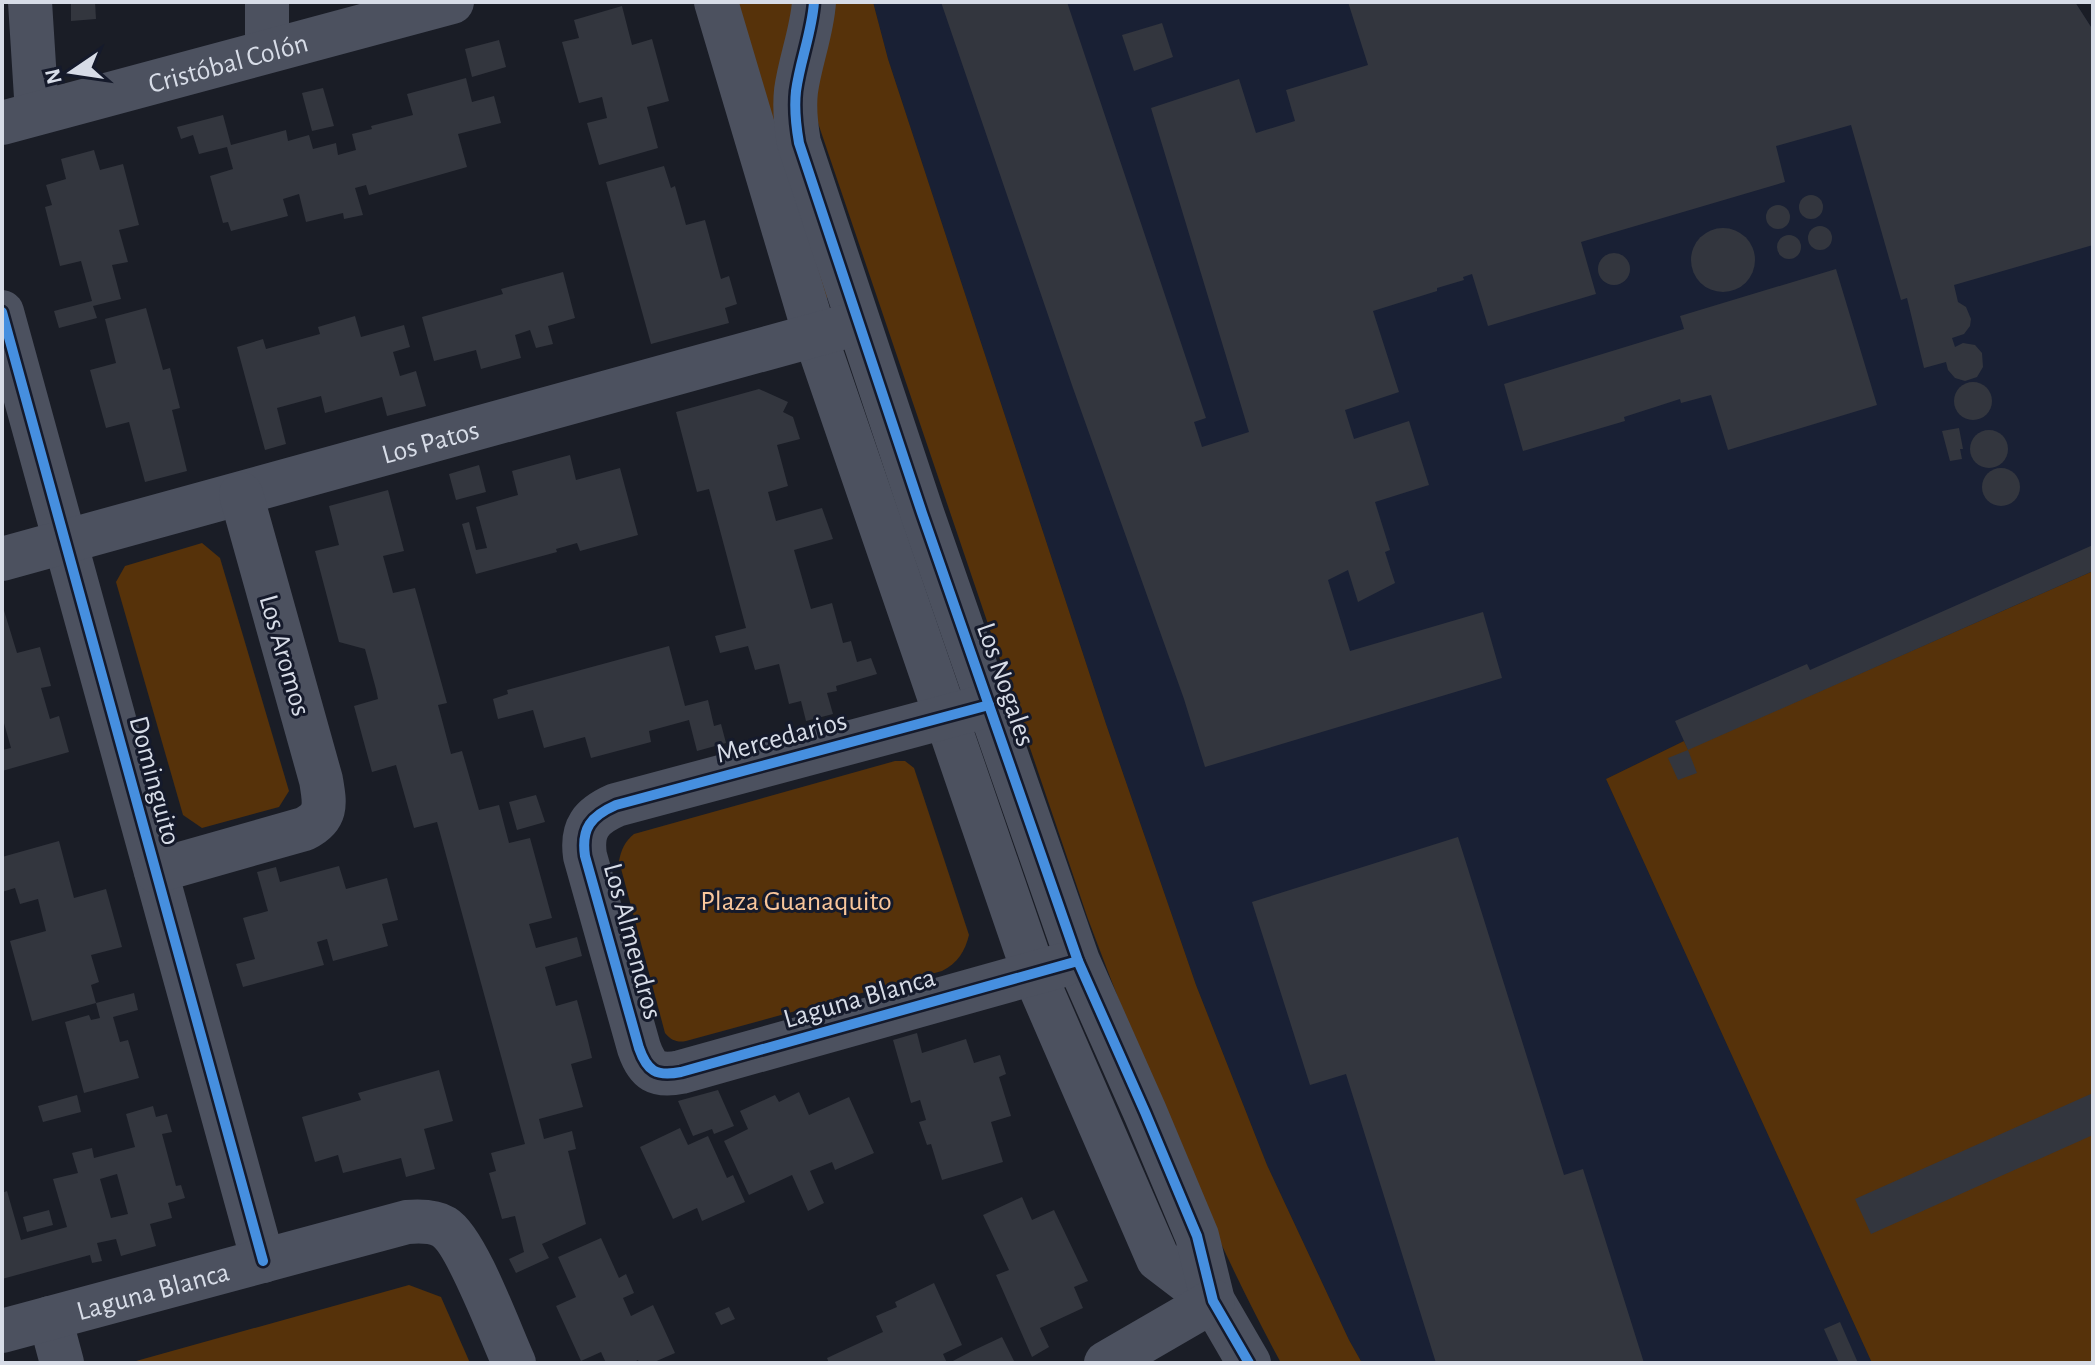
<svg xmlns="http://www.w3.org/2000/svg" width="2095" height="1365" viewBox="0 0 2095 1365" font-family="'Alegreya Sans',sans-serif">
<rect width="100%" height="100%" fill="#1a1d26"/>
<path fill="#192034" d="M873 2H2075L2093 30V571L1688 750 1684 741 1606 779 1872 1363H1362L1349 1340 1267 1165 1196 985 1106 724 888 59Z"/>
<g fill="#56320a">
<path d="M735 2H805L833 295 826 298Z"/>
<path d="M834 2H873L888 59 1106 724 1196 985 1267 1165 1349 1340 1362 1363H1281C1204 1221 1145 1070 1088 919L817 120 815 92Z"/>
<path d="M202 543 220 558 289 791 279 807 202 828 183 815 116 582 125 566Z"/>
<path d="M2093 571V1363H1872L1606 779 1684 741 1688 749Z"/>
<path d="M895 761H905L914 768 969 935C965 951 958 963 942 971L686 1041C677 1043 671 1040 665 1033L619 861C621 850 625 841 634 834Z"/>
<path d="M409 1285 441 1297 470 1363H129Z"/>
</g>
<g fill="#33363e" fill-rule="evenodd">
<path d="M71 2H95L96 19 71 21Z"/>
<path d="M941 2H1067L1206 418 1194 422 1202 447 1249 432 1151 108 1239 79 1256 133 1295 121 1286 90 1368 65 1348 2H2075L2093 30V245L1954 285 1958 302 1966 307 1971 319 1970 326 1964 334 1952 338 1955 347 1963 343 1975 345 1982 353 1983 367 1977 377 1965 381 1955 378 1948 370 1946 362 1924 368 1907 298 1901 300 1851 125 1776 146 1785 182 1581 242 1596 294 1488 326 1472 274 1463 277 1464 280 1437 288V291L1373 311 1399 392 1345 410 1354 439 1409 421 1429 485 1375 502 1390 550 1385 552 1395 583 1358 602 1348 570 1328 580 1350 651 1483 612 1502 678 1205 767 1184 699 1073 388Z"/>
<path d="M622 6 632 45 652 39 669 101 647 107 658 148 599 165 587 123 607 118 602 97 579 103 562 42 579 38 574 20Z"/>
<path d="M1162 23 1173 57 1134 71 1122 35Z"/>
<path d="M499 40 506 67 472 77 465 49Z"/>
<path d="M466 78 472 102 494 96 501 123 458 134 467 167 369 195 366 185 355 188 363 215 344 219 343 213 306 222 299 194 283 199 288 216 231 231 228 222 223 223 210 176 233 169 227 147 199 154 193 135 181 139 177 127 223 115 231 145 286 130 288 141 309 135 313 149 336 143 338 155 356 150 352 134 372 129 371 126 413 115 407 94Z"/>
<path d="M323 88 334 126 312 131 302 93Z"/>
<path d="M94 150 100 170 123 164 139 225 119 230 128 262 112 265 121 299 93 306 97 318 59 328 54 311 92 301 81 261 60 266 45 207 52 205 46 185 66 179 61 159Z"/>
<path d="M664 166 671 188 675 186 686 225 705 220 721 279 729 276 737 304 725 308 729 323 651 344 606 182Z"/>
<circle cx="1811" cy="207" r="12"/>
<circle cx="1778" cy="217" r="12"/>
<circle cx="1820" cy="238" r="12"/>
<circle cx="1723" cy="260" r="32"/>
<circle cx="1789" cy="247" r="12"/>
<circle cx="1614" cy="269" r="16"/>
<path d="M1836 269 1877 405 1728 450 1711 395 1681 403 1680 399 1624 417 1625 421 1523 451 1504 384 1684 329 1680 316Z"/>
<path d="M563 272 575 318 548 326 553 344 536 348 530 330 515 335 521 358 481 369 476 350 434 361 422 317 503 294 501 289Z"/>
<path d="M146 308 163 370 170 368 180 408 172 410 187 471 145 482 129 422 106 428 90 370 116 363 105 319Z"/>
<path d="M355 316 361 337 404 325 410 347 393 352 400 376 416 371 426 406 387 416 382 397 325 413 321 396 277 408 286 444 265 450 237 347 263 339 266 349 320 334 318 327Z"/>
<circle cx="1973" cy="401" r="19"/>
<path d="M759 389 788 402 783 412 793 417 800 439 777 445 788 486 768 492 776 521 822 508 833 539 794 550 811 609 832 603 843 643 851 641 857 662 871 658 877 674 836 686 837 691 827 693 833 714 806 721 801 701 789 704 779 664 755 670 748 646 720 653 715 636 746 628 709 489 697 492 676 412Z"/>
<path d="M1959 428 1963 449H1960L1962 459 1950 461 1942 431Z"/>
<circle cx="1989" cy="449" r="19"/>
<path d="M570 455 576 480 620 468 638 535 580 551 577 543 556 549 557 552 476 574 462 524 469 522 476 550 487 548 476 507 518 495 512 471Z"/>
<path d="M479 465 486 492 456 500 449 474Z"/>
<circle cx="2001" cy="487" r="19"/>
<path d="M388 490 404 551 383 556 393 593 415 588 447 703 438 705 451 754 462 751 479 810 499 805 509 843 530 838 552 918 529 924 536 948 577 937 582 956 545 967 556 1006 577 1000 588 1041 592 1058 571 1064 583 1107 539 1119 544 1139 572 1131 576 1149 568 1151 586 1224 542 1244 549 1258 516 1273 509 1259 524 1252 515 1216 502 1219 489 1173 496 1171 491 1153 525 1144 437 822 414 828 396 765 372 772 354 706 378 699 376 689 365 649 339 642 315 551 339 545 329 506Z"/>
<path d="M2093 545V571L1688 750 1675 721 1807 664 1810 670Z"/>
<path d="M2 604 17 653 40 647 51 686 41 688 50 719 59 716 69 752 2 771V750L11 748 2 716Z"/>
<path d="M669 646 685 706 708 700 714 726 721 724 726 743 697 751 689 720 649 731 651 742 591 758 585 737 544 748 533 710 498 719 493 699 508 694 507 690Z"/>
<path d="M1688 750 1697 773 1678 780 1668 758Z"/>
<path d="M536 795 545 822 517 830 509 802Z"/>
<path d="M1458 837 1564 1175 1583 1169 1644 1363H1436L1346 1074 1310 1085 1252 902Z"/>
<path d="M59 841 74 898 106 889 122 947 91 955 99 982 91 985 96 1003 32 1021 10 941 46 931 38 899 20 904 15 888 2 892V857Z"/>
<path d="M339 866 346 889 387 878 398 920 382 924 388 946 333 961 327 939 317 942 324 965 243 987 236 964 255 959 243 918 268 911 257 872 276 867 280 882Z"/>
<path d="M134 993 138 1010 113 1017 120 1042 128 1040 139 1078 84 1093 65 1022 89 1015 91 1020 100 1018 96 1003Z"/>
<path d="M917 1033 922 1053 966 1039 974 1063 1000 1055 1006 1074 999 1077 1011 1116 991 1122 1003 1162 942 1180 931 1144 927 1145 919 1122 926 1120 920 1100 911 1103 893 1040Z"/>
<path d="M439 1070 453 1121 424 1129 435 1169 406 1177 401 1158 343 1173 338 1155 315 1162 302 1117 361 1100 358 1093Z"/>
<path d="M718 1090 734 1126 714 1134 712 1129 693 1136 678 1101Z"/>
<path d="M799 1092 809 1115 849 1097 874 1153 835 1170 832 1162 810 1171 824 1203 808 1211 792 1175 749 1195 724 1141 748 1129 740 1111 775 1095 779 1102Z"/>
<path d="M2093 1093V1135L1871 1234 1855 1199Z"/>
<path d="M77 1095 81 1112 43 1122 38 1106Z"/>
<path d="M153 1106 156 1117 167 1114 172 1132 162 1134 176 1186 181 1185 185 1198 168 1203 172 1218 150 1224 156 1246 121 1256 116 1239 97 1243 102 1261 92 1263 90 1255 2 1279V1193L7 1191 21 1240 67 1227 53 1179 78 1173 72 1153 92 1148 94 1158 135 1147 126 1114ZM117 1174 128 1214 111 1218 100 1179Z"/>
<path d="M680 1128 688 1145 708 1136 727 1178 733 1175 745 1202 702 1221 697 1208 673 1219 640 1147Z"/>
<path d="M1022 1197 1032 1220 1054 1210 1088 1281 1074 1287 1083 1308 1040 1328 1049 1347 1032 1357 996 1275 1009 1270 983 1215Z"/>
<path d="M49 1210 53 1225 27 1232 23 1217Z"/>
<path d="M601 1238 619 1278 626 1274 634 1293 623 1298 631 1316 653 1305 675 1353 652 1363H639L638 1360 632 1363H606L601 1352 581 1361 556 1306 576 1297 558 1257Z"/>
<path d="M934 1283 962 1345 943 1354 947 1363H829L827 1358 883 1332 876 1316 897 1307 895 1302Z"/>
<path d="M729 1307 735 1319 721 1325 715 1313Z"/>
<path d="M1840 1322 1858 1363H1839L1824 1329Z"/>
<path d="M1002 1337 1015 1363H949L972 1351Z"/>
</g>
<g fill="none" stroke-linecap="round" stroke-linejoin="round">
<g stroke="#4c515f" stroke-width="44">
<path d="M30 2 37 113"/>
<path d="M267 2V51"/>
<path d="M716 2 815 335 1034 973 1158 1259 1213 1301"/>
<path d="M814 2C812 32 800 61 796 91 794 109 796 126 799 143L922 513 1078 961 1145 1112 1197 1236 1213 1301 1249 1363"/>
<path d="M2 312 263 1261"/>
<path id="s1" d="M2 559 844 327"/>
<path d="M975 709 616 805C591 816 581 828 585 856L639 1048C647 1071 656 1077 681 1072L1063 965"/>
<path d="M156 871 304 829C328 817 325 804 321 780L241 494"/>
<path d="M50 1318 62 1363"/>
<path id="s2" d="M2 1331 407 1222C419 1221 434 1221 444 1227 467 1241 501 1335 514 1363"/>
<path d="M1106 1363 1213 1301"/>
</g>
<path stroke="#4c515f" stroke-width="44" id="s3" d="M2 123 452 2"/>
<g stroke="#151a2b" stroke-width="15">
<g id="cycleway">
<path d="M814 2C812 32 800 61 796 91 794 109 796 126 799 143L922 513 1078 961 1145 1112 1197 1236 1213 1301 1249 1363"/>
<path d="M2 312 263 1261"/>
<path d="M989 705 616 805C591 816 581 828 585 856L639 1048C647 1071 656 1077 681 1072L1078 961"/>
</g>
</g>
<use href="#cycleway" stroke="#468fdf" stroke-width="10"/>
</g>
<g text-anchor="middle" stroke-width="6" stroke-linejoin="round" paint-order="stroke">
<g font-size="28" fill="#d7dce7" stroke="#151a2b">
<text dy="10" stroke="none"><textPath href="#s3" startOffset="234">Cristóbal Colón</textPath></text>
<text dy="10" stroke="none"><textPath href="#s1" startOffset="444">Los Patos</textPath></text>
<text transform="translate(286 655) rotate(74)" y="10">Los Aromos</text>
<text transform="translate(1007 684) rotate(71)" y="10">Los Nogales</text>
<text transform="translate(781 736) rotate(-15)" y="10">Mercedarios</text>
<text transform="translate(156 780) rotate(75)" y="10">Dominguito</text>
<text transform="translate(634 941) rotate(75)" y="10">Los Almendros</text>
<text transform="translate(859 997) rotate(-16)" y="10">Laguna Blanca</text>
<text dy="10" stroke="none"><textPath href="#s2" startOffset="156">Laguna Blanca</textPath></text>
</g>
<g font-size="28" fill="#f9c69b" stroke="#151a2b">
<text x="796" y="910">Plaza Guanaquito</text>
</g>
</g>
<rect width="2095" height="1365" fill="none" stroke="#d7dce7" stroke-width="8"/>
<g transform="translate(72 72) rotate(257)" stroke="#151a2b" stroke-width="6" paint-order="stroke">
<path d="M0-6L14 30L0 20L-14 30Z" fill="#d7dce7"/>
<text y="-12" font-size="22" font-weight="bold" text-anchor="middle" fill="#d7dce7">N</text>
</g>
</svg>
